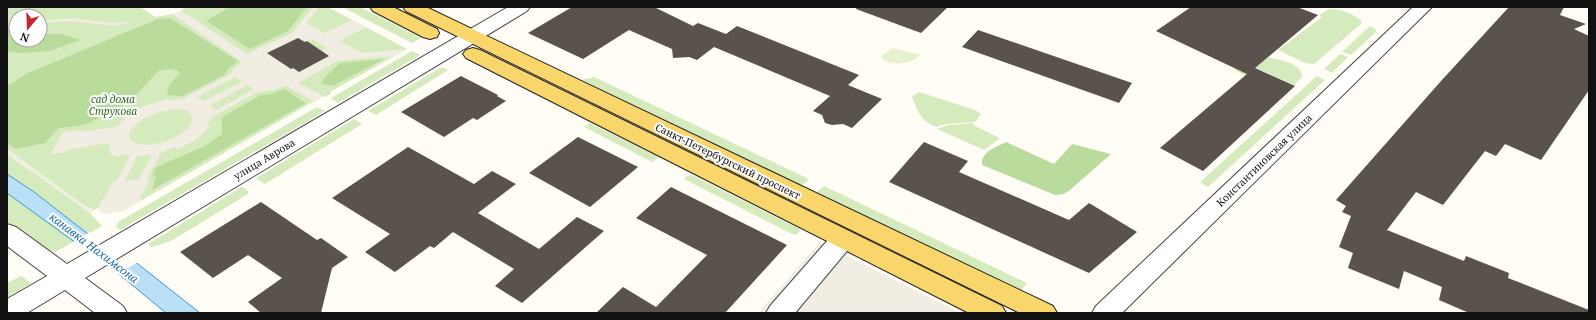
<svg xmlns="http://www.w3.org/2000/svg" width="1596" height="320" viewBox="0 0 1596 320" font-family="'Noto Serif',serif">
<rect width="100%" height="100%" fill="#fffdf5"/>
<g fill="#d5ebbd" fill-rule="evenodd">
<path d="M7 7H140L155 17C165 15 179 15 185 7H328L407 49 330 92 331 94 325 97 323 96 123 211 104 214 98 208 94 210 85 206 7 149ZM16 16H40V40H16Z"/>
<path d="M342 7H360L421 38 412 43Z"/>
<path d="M1329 9C1339 8 1355 15 1362 21L1361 24 1314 64 1305 63 1278 50 1322 17 1319 15Z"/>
<path d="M1370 26 1376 29 1375 30 1377 31 1351 55 1342 52Z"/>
<path d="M412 51 420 55 338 103 331 98Z"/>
<path d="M1340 54 1348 57 1332 73 1324 69Z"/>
<path d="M1266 57C1277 59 1303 63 1302 77L1294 85 1254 67 1245 76 1235 70V68Z"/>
<path d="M440 68H444L448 70 376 115 368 111Z"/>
<path d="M1317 76 1325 80 1208 187 1200 182Z"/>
<path d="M594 77 809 179 805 183 801 185 582 80Z"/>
<path d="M919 92 975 110 981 114 975 122 947 124 936 127C920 121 918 111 912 97Z"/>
<path d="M317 107 325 111 120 230 116 227 118 222Z"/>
<path d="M354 119 362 124 265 184 256 178Z"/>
<path d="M590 123 659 157 652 162 584 127Z"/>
<path d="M974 123 973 125 1000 138 984 150 937 129 949 125Z"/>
<path d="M7 154 90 213 102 226 88 234 34 192 7 174Z"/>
<path d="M692 175 794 226 801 230 796 235 788 232 684 179 687 176Z"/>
<path d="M824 186 1027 283 1021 291 817 192Z"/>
<path d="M242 187 248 191V194L171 241 152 247 148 244Z"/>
<path d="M7 193 13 197 75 241 55 252 41 248 7 222Z"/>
<path d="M21 276 31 283 7 297V283Z"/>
</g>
<g fill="#b9dc9c">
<path d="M230 7H307L288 31 250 49 206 21Z"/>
<path d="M170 18 238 61 227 70 225 75 183 96 167 95 169 85 180 73 177 70 168 69 158 71 130 102 85 125 59 128 45 143 16 149 7 143V86L28 73 158 19Z"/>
<path d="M7 28H16V40H40V34H63L80 40 50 51 21 53 7 52Z"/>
<path d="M384 59 333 86 322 84 324 78 340 63Z"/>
<path d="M284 89 306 103 152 190 156 176 152 175 156 167 205 146 222 134V117L261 95 271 94Z"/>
<path d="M1006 142 1054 164 1072 144 1111 154 1070 190 1064 194 1055 195 982 165C981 151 995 148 1006 142Z"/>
</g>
<path fill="#e6f2cf" d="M893 48 920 55C914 64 890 67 882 58V55Z"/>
<g fill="#f1ede2" fill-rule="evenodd">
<path d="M313 7H319L306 23 325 33 352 20 366 27 340 41 362 53 407 49 394 56 337 61 298 83 324 96 314 102 285 85 275 90 258 92 212 117 207 126 210 127 208 129 194 141 177 149 176 147 161 153 147 178H150L140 198 142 200 123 211 104 214 98 208 113 182 117 181 130 156 121 154 118 157 111 154 108 150 111 148 109 143 67 150 66 152 51 154 63 132 77 130V132L116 127 125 119 123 118 144 106 167 99 169 98V100L182 99 231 74 234 68 242 62 172 14 183 10V12L247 54 292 33ZM298 38 305 42 312 39 327 48 321 51 329 56 299 72 293 68 291 69 268 54ZM235 77 242 82 204 101 197 97ZM247 85 254 89 216 110 209 106ZM178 109 187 110 193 118 189 128 179 135 167 141 148 145 137 144 130 140 129 137 130 131 141 120 159 112ZM152 155 139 179 125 181 137 156Z"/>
<path d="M71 18 113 23 128 22 119 26 69 21 40 23V21Z"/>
<path d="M7 149 85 206 94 211 90 213 7 154Z"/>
<path d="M820 242 960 313H758Z"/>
</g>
<path fill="#b9e0f7" stroke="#3f96cf" d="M7 174 34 192 88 234 138 264 200 313H166L120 275 7 193Z"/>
<path fill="#fffdf5" d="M90 232 138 262 117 275 73 242Z"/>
<g fill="#5a524d">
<path d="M572 7H654L693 26 698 23 726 34 737 26 859 75 848 85 882 99 852 128 843 124 832 125 825 123 822 115 813 111 830 96 714 47 697 60 689 57 673 58 672 49 629 30 583 59 528 33Z"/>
<path d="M857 7H948L921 33 856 9Z"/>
<path d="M1191 7H1297L1318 15 1255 68 1295 86 1203 171 1160 148 1247 74 1156 31Z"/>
<path d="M1509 7H1564L1560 15 1586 24 1574 29 1589 36V90L1541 160 1505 144 1496 156 1485 151 1443 205 1416 192 1387 230 1464 261 1466 256 1509 273 1508 278 1589 310V313H1469L1439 300 1442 287 1404 271 1399 289 1348 268 1353 253 1339 247 1351 216 1342 212 1346 206 1336 200 1441 81Z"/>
<path d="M978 30 1132 83 1119 103 962 47Z"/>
<path d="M298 38 305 42 307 41 329 56 299 72 293 68 291 69 267 53Z"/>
<path d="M461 76 498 95 497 96 506 101 477 120 473 118 444 137 401 112Z"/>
<path d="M578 137 638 167 590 207 529 173Z"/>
<path d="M924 142 968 161 959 172 1069 220 1089 203 1137 232 1089 273 889 182Z"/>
<path d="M408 147 474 184 492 171 516 184 478 213 539 249 577 217 604 231 522 303 495 286 514 269 453 232 434 248 430 246 395 272 365 252 390 234 332 198Z"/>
<path d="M671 187 787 245 725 313H596L623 287 656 307 707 255 636 218Z"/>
<path d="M261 202 317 240 321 238 348 257 332 268 321 313H261L248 302 282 278 248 255 213 278 180 252Z"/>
</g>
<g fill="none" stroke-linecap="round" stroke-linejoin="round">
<g stroke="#444" stroke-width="2">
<g id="minor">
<path d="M508 7H530L527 11 85 278 123 306 127 313H95L65 290 27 313H7V299L47 276 7 246V224L16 227 67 264Z"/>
<path d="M1413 7H1432L1122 313H1092L1096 306Z"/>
<path d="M843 230 852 233 855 239 852 245 795 313H766L770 306 834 233Z"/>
</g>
</g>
<g stroke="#222" stroke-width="2">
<g id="major">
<path d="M370 7H393L437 29 439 33 437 37 430 39 423 37 373 11Z"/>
<path d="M403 7H426L1053 306 1057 313H1020L406 11Z"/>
<path d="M473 48 480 50 1002 306 1006 313H969L466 58 463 54 466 50Z"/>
</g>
</g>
<use href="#minor" fill="#fff" fill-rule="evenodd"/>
<use href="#major" fill="#f9d66b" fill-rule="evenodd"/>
</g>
<g text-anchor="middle" stroke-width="4" stroke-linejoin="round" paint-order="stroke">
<g font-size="10" font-style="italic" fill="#2f6b1f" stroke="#fff">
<text x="113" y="103">сад дома<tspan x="113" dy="12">Струкова</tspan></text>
</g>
<g font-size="10" fill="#111" stroke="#fff">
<text transform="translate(264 159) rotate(-31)" y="4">улица Аврова</text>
<text transform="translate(1264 160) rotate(-44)" y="4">Константиновская улица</text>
<text transform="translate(728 161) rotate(26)" y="4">Санкт-Петербургский проспект</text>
</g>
<g font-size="11" font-style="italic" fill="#1768a6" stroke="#fff">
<text transform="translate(94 248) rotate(37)" y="4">канавка Нахимсона</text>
</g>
</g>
<rect width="1596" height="320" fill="none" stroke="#111111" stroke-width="16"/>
<g transform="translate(28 28) rotate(199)"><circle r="19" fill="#ffffff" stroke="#a0a0a0"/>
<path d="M0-3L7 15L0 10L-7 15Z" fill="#c4262e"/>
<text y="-6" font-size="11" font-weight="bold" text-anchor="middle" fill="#111111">N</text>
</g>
</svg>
